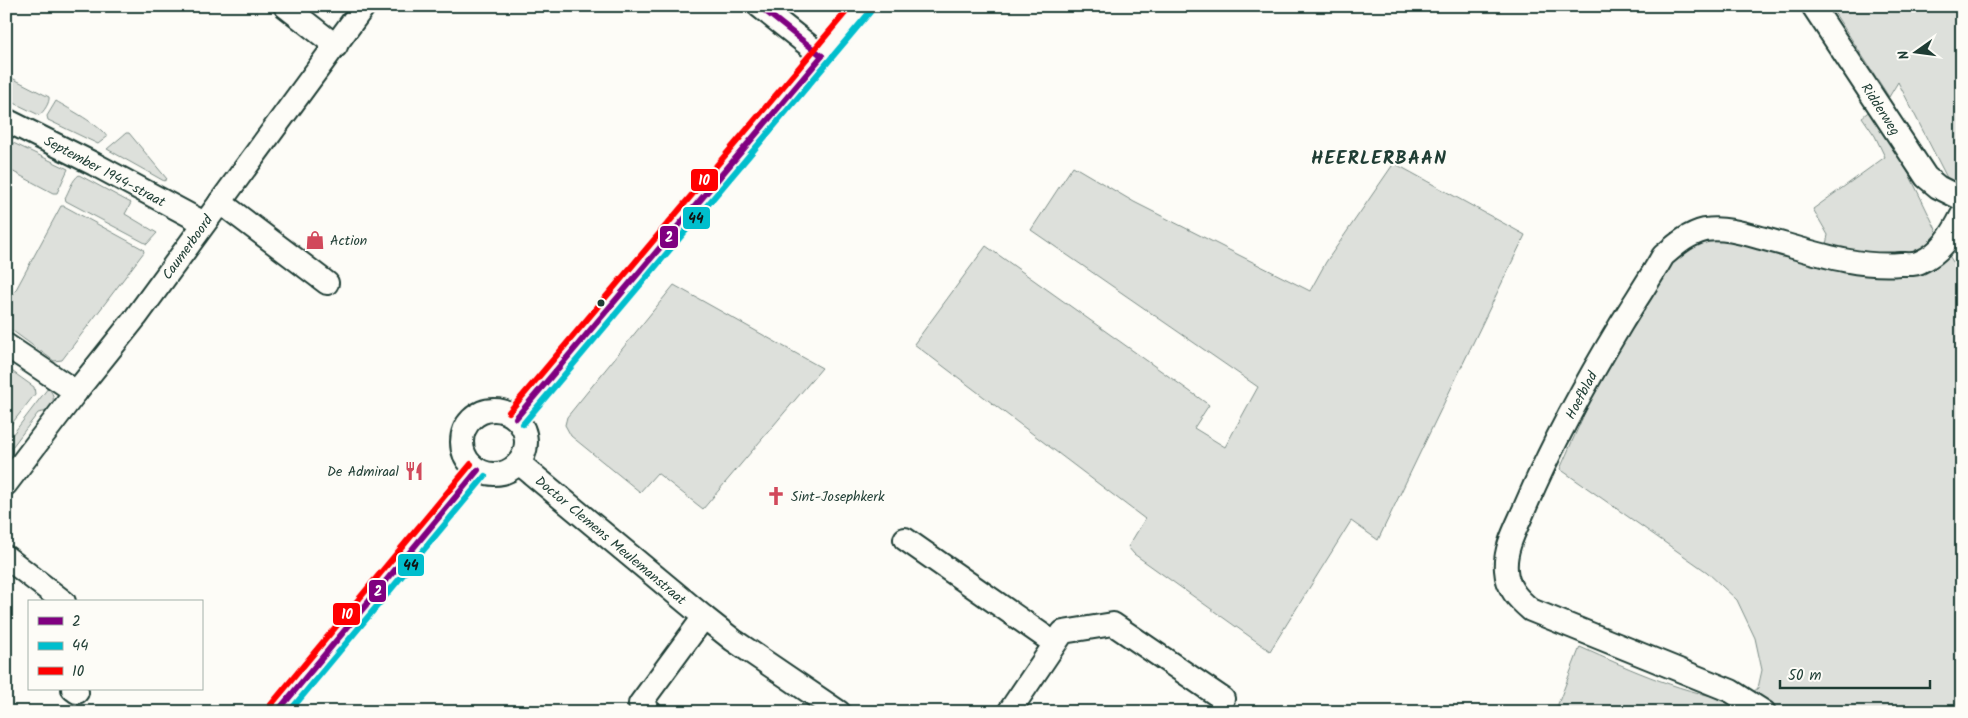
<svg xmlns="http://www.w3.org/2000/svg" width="1968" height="718" viewBox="0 0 1968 718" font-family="Kalam,sans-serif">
<rect width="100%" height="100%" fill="#fdfcf7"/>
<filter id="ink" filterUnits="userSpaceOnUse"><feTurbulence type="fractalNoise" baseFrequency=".02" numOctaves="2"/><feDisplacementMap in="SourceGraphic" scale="10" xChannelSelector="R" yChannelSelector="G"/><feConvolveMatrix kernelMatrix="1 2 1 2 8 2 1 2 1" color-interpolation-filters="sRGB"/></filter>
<g filter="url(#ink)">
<g fill="#dde0db" stroke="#7e8e88">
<path d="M1830 6H1962V207L1898 82 1889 97Z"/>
<path d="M6 75 49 97C50 102 44 112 39 115L6 99Z"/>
<path d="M56 101C69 109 100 125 107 137L98 144 48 120 47 116Z"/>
<path d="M1872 109 1910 176 1948 254 1962 276V712H1555L1580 647C1632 670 1685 695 1742 701L1758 688 1762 670 1755 638 1737 600 1707 572 1560 469 1607 362 1676 255 1713 238 1747 244 1822 264 1828 235 1813 209 1885 157 1875 136 1862 117Z"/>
<path d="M126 133H129L167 179 164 181 107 149Z"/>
<path d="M11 142 68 169 57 193H53L6 168V146Z"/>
<path d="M1394 163 1525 235 1378 540 1351 521 1270 651 1134 554 1128 547 1145 519 914 344 986 246 1209 405 1194 428 1225 447 1258 387 1031 230 1073 166 1134 202 1310 291 1326 262Z"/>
<path d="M79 175 131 203 125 214 157 233 147 244 66 201 65 198C69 191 72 180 79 175Z"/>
<path d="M61 206H64L143 249 144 252 62 360 54 361 6 326V308Z"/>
<path d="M674 285 822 368 703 509 657 473 640 492 571 436 565 425 567 417Z"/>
<path d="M6 367 34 387 35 394 6 431Z"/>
<path d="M48 388C56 396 54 402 48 411L38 413 6 455V443Z"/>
</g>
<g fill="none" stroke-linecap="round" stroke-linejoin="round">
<g stroke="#1f3d34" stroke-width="26">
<g id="minor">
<path d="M285 6 336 46"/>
<path d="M759 6 822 56"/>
<path d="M1813 6 1926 177 1938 187 1962 199"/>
<path d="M6 120 94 164 204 223"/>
<path d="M220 202 327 283"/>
<path d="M6 345 76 392"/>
<circle cx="494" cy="442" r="32"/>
<path d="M516 418 863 6"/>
<path d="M519 463 704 617 733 640 839 712"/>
<path d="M6 484 76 392 136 317 364 6"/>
<path d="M905 539 1054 643"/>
<path d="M6 557 64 602"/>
<path d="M73 689 77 692"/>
<path d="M277 712 478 470"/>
<path d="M650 712 640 704 704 617"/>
<path d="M1009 712 1063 632 1113 624 1223 699"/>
<path d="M1764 712 1731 691 1531 610C1518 599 1507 588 1506 570 1504 547 1518 525 1526 505 1553 442 1586 382 1621 324 1635 301 1650 279 1663 256 1676 245 1688 234 1705 230 1723 227 1743 233 1761 238 1808 250 1851 268 1901 264 1907 264 1915 265 1920 262 1941 253 1952 235 1962 215"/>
</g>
</g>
<use href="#minor" stroke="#fdfcf7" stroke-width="22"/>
<g stroke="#fdfcf7" stroke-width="10">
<g id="bus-1">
<path d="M759 6 822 56"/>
<path d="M516 418 822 56"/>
<path d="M277 712 478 470"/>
</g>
</g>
<g stroke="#fdfcf7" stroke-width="10">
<g id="bus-2">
<path d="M523 424 870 12"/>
<path d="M289 712 485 476"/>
</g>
</g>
<g stroke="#fdfcf7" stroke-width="10">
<g id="bus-3">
<path d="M509 412 851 6"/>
<path d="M270 706 471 464"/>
</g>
</g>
<use href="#bus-1" stroke="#800080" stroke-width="6"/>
<use href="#bus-2" stroke="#00becd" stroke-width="6"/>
<use href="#bus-3" stroke="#f00" stroke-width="6"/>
</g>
</g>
<defs>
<g id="shop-bare" transform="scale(1.5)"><path d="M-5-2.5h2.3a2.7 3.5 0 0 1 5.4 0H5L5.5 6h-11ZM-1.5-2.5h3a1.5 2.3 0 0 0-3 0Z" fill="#d1495b" stroke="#fdfcf7" stroke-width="2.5" paint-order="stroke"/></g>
<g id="restaurant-bare" transform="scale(1.5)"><path d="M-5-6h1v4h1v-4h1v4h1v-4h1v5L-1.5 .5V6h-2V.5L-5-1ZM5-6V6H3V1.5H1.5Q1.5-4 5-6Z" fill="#d1495b" stroke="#fdfcf7" stroke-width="2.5" paint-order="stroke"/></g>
<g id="church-bare" transform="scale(1.5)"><path d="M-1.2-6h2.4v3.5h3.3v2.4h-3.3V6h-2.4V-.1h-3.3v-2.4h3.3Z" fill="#d1495b" stroke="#fdfcf7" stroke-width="2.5" paint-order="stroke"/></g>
</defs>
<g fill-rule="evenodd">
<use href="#shop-bare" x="315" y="240"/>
<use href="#restaurant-bare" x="414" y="471"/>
<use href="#church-bare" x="776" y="496"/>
</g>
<circle fill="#1f3d34" stroke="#fdfcf7" stroke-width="2" cx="601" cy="303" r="4.5"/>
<g text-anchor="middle" stroke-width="4.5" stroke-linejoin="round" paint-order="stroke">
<g font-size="14" fill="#1f3d34" stroke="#fdfcf7">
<text transform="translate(1881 109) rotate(57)" y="5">Ridderweg</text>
<text transform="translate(105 171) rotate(28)" y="5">September 1944-straat</text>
<text transform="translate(187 247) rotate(-54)" y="5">Caumerboord</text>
<text transform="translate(1581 395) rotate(-62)" y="5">Hoefblad</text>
<text transform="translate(611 540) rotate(40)" y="5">Doctor Clemens Meulemanstraat</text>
</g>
<g font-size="14" fill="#1f3d34" stroke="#fdfcf7" text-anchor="start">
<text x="330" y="245">Action</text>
<text x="399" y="476" text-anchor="end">De Admiraal</text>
<text x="791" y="501">Sint-Josephkerk</text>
</g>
<g font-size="19" font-weight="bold" letter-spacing="1" fill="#1f3d34" stroke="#fdfcf7">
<text x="1379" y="164">HEERLERBAAN</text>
</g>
</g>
<g stroke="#fdfcf7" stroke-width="2">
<rect x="690" y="168" width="29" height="24" rx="5" fill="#f00"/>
<rect x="682" y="206" width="29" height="24" rx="5" fill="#00becd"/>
<rect x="659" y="225" width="20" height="24" rx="5" fill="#800080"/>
<rect x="397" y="553" width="28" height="24" rx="5" fill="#00becd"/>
<rect x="368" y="579" width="19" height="24" rx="5" fill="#800080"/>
<rect x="332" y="602" width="29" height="24" rx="5" fill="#f00"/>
</g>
<g font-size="14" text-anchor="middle" font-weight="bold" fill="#fff">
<text x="704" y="185">10</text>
<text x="669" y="242">2</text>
<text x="378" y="596">2</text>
<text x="347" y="619">10</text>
</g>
<g font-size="14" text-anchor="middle" font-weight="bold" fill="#111">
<text x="696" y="223">44</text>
<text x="411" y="570">44</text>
</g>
<rect width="1968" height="718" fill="none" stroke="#fdfcf7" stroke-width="25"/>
<rect x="12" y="12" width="1943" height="693" fill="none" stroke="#1f3d34" stroke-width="2" filter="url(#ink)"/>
<rect x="28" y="600" width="175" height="90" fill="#fdfcf7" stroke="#a4b0a9"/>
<rect x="38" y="617" width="25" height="8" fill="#800080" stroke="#a4b0a9"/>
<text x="72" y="626" font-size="15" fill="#1f3d34">2</text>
<rect x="38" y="642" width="25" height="8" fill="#00becd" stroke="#a4b0a9"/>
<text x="72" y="650" font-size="15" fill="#1f3d34">44</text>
<rect x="38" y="667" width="25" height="8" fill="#ff0000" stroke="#a4b0a9"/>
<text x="72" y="676" font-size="15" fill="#1f3d34">10</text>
<g transform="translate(1916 52) rotate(256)" stroke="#fdfcf7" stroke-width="4" paint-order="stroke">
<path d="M0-4L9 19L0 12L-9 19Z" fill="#1f3d34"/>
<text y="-8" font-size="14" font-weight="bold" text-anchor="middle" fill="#1f3d34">N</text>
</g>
<path d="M1780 680v8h150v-8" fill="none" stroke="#1f3d34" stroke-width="2.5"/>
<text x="1788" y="680" font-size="15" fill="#1f3d34" stroke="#fdfcf7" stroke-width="4" paint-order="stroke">50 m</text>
</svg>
